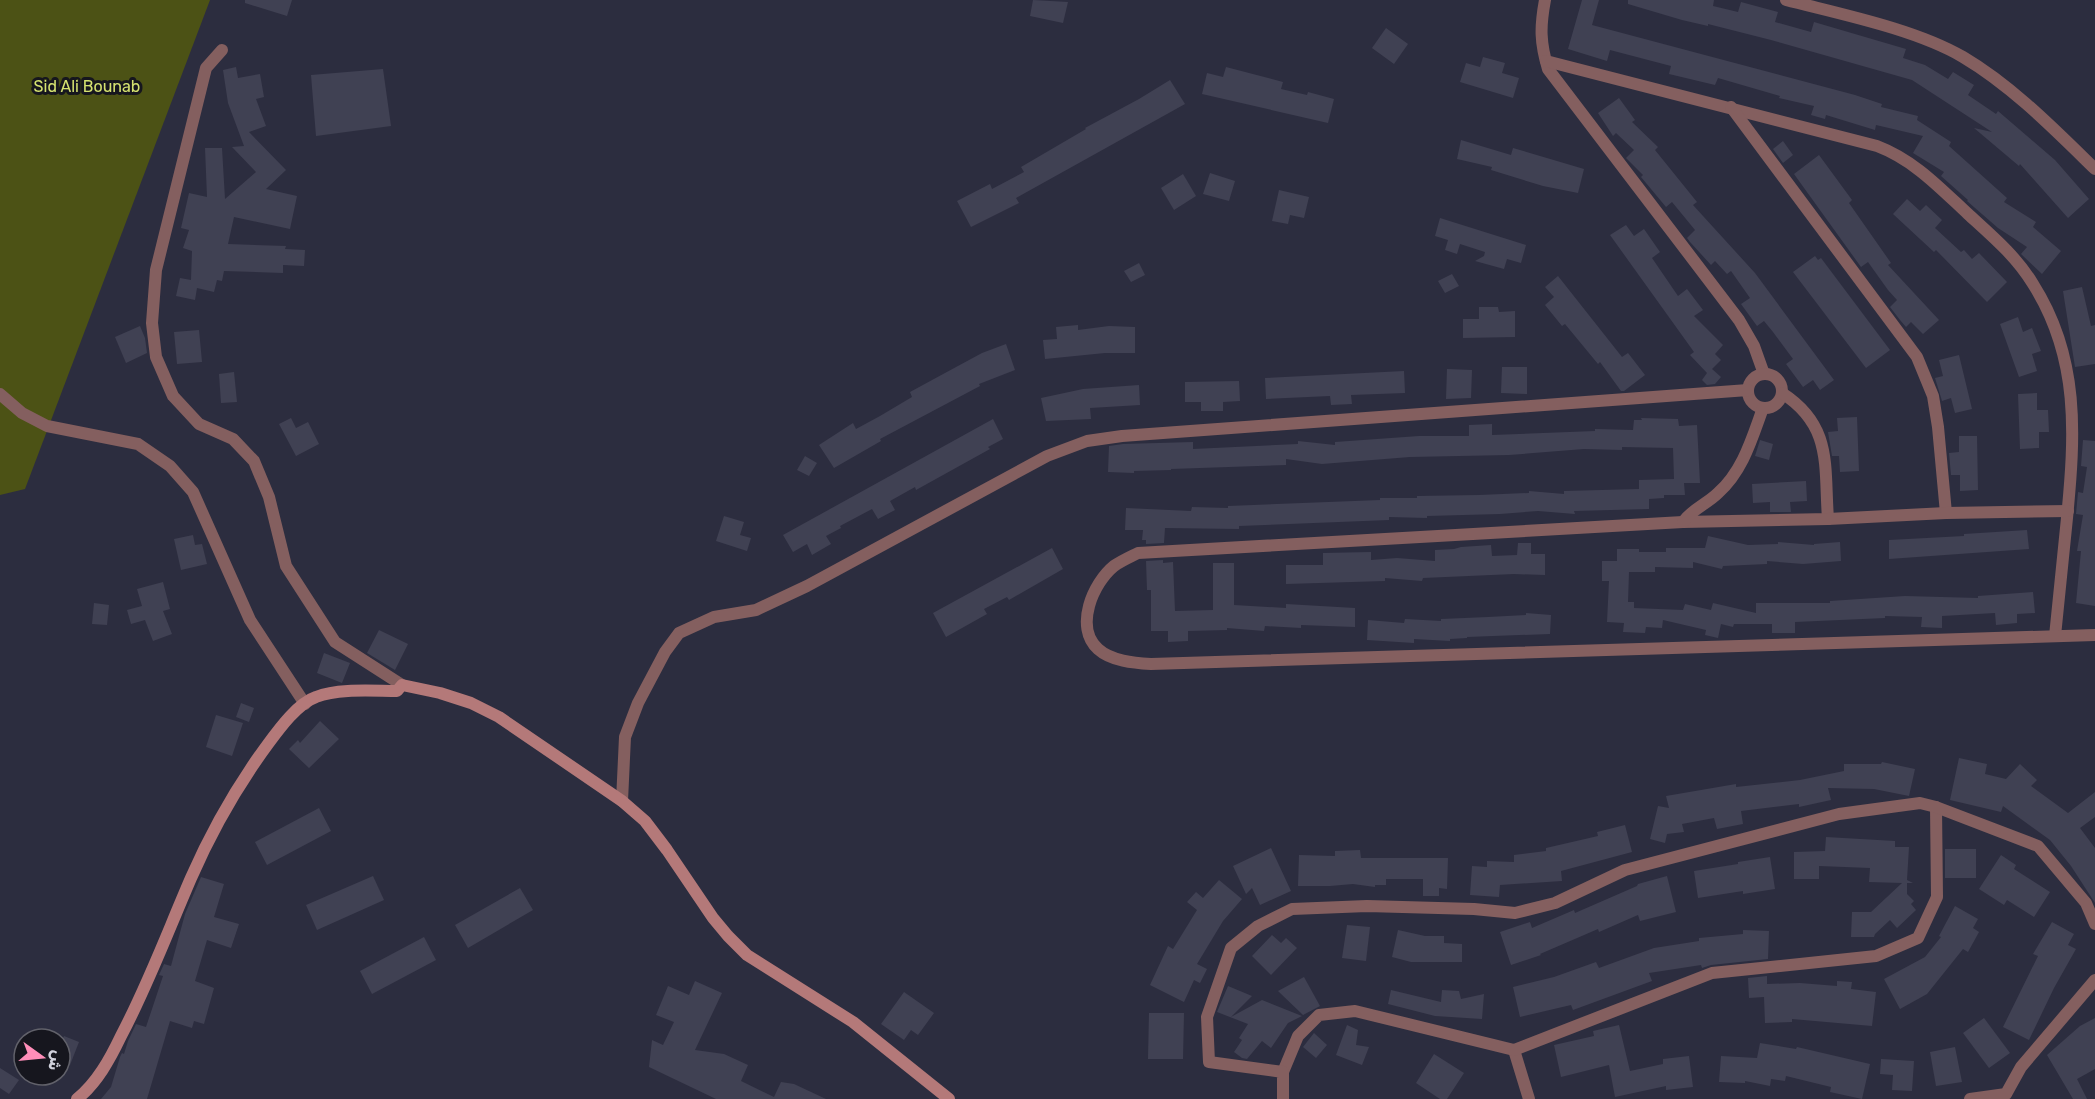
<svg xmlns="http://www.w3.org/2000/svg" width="2095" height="1099" viewBox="0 0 2095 1099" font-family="Rubik,'Noto Sans Arabic',sans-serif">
<rect width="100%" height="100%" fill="#2c2d3f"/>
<path fill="#4c5215" d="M0 0H210L25 489 0 495Z"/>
<g fill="#404153">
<path d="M245 0H292L287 16 245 3Z"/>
<path d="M1033 0 1068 2 1063 23 1030 16Z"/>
<path d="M1582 0H1599L1592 25 1855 95 1882 104 1881 107 1918 116 1917 120 1951 142 1949 146 2007 198 2004 202 2036 222 2033 227 2061 251 2042 274 2021 254 2027 247 1998 228 1967 201 1968 200 1941 176 1944 172 1913 153 1923 136 1876 125 1875 130 1826 115 1825 119 1811 115 1814 106 1779 98 1780 96 1718 78 1715 85 1669 74 1671 66 1610 50 1607 61 1568 49Z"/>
<path d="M1628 0H1714L1713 6 1738 12 1741 2 1778 12 1775 22 1811 32 1814 22 1906 49 1903 58 1925 65 1948 79 1953 72 1974 85 1968 95 1996 114 1998 111 2055 160 2089 199 2068 218 2020 164 2019 166 1974 128 1992 132 1912 80 1771 40 1708 24V26L1682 20 1628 4Z"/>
<path d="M1386 28 1408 44 1394 64 1372 48Z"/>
<path d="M1483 57 1505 63 1502 73 1519 78 1513 98 1460 82 1466 63 1480 67Z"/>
<path d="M236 67 238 78 260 74 264 97 256 99 266 126 249 132 286 170 266 189 297 196 290 229 234 217 228 244 286 246 285 249 305 250 304 266 283 265V273L224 271 222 281 217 280 214 292 197 288 195 300 176 296 180 278 191 280 192 251 183 248 189 230 181 228 189 193 207 197 205 148H222L225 199 256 172 232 147 244 146 228 103 223 70Z"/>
<path d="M1226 67 1283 82 1281 89 1307 95 1308 92 1334 99 1328 123 1202 94 1207 73 1223 77Z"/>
<path d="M383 69 391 126 316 136 311 75Z"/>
<path d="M1170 80 1185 104 1016 198 1019 203 971 227 957 201 990 184 992 189 1024 172 1021 167 1086 129 1085 128 1139 99Z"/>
<path d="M1619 98 1635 120 1632 122 1658 147 1655 150 1697 202 1693 205 1755 273 1834 380 1820 390 1813 380 1803 387 1786 364 1793 359 1773 332 1764 321 1757 326 1741 304 1750 298 1731 271 1727 274 1715 261 1711 265 1690 242 1687 238 1695 230 1672 202 1666 207 1641 177 1643 175 1626 158 1634 150 1616 133 1613 136 1598 113Z"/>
<path d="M1461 140 1511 155 1513 148 1584 169 1578 193 1543 186 1491 170 1492 167 1457 159Z"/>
<path d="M1783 141 1793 155 1783 163 1773 149Z"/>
<path d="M1819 155 1852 200 1849 203 1891 263 1888 265 1939 320 1923 334 1911 322 1906 327 1900 320 1890 307 1897 300 1888 290 1868 262 1861 267 1794 174Z"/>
<path d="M1210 173 1235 181 1229 201 1203 194Z"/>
<path d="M1183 174 1196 196 1174 210 1161 188Z"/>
<path d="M1279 190 1309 197 1304 218 1290 215 1288 224 1272 221Z"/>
<path d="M1907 199 1920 211 1926 205 1942 220 1935 228 1961 252 1964 250 1972 259 1979 253 2007 282 1987 302 1936 250 1934 252 1893 214Z"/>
<path d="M1440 218 1526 245 1521 263 1507 259 1504 269 1475 261 1484 256 1485 252 1460 244 1457 254 1445 250 1448 240 1435 236Z"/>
<path d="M1626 225 1634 236 1644 229 1660 252 1652 258 1678 296 1687 289 1703 310 1694 316 1723 345 1715 354 1721 360 1712 369 1721 377 1715 384 1707 385 1702 380 1707 373 1690 355 1694 352 1610 235Z"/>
<path d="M1815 256 1818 260 1821 258 1890 350 1866 368 1793 272Z"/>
<path d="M1139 263 1145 275 1131 282 1124 271Z"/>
<path d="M1452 274 1459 286 1445 293 1438 281Z"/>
<path d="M1558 276 1622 357 1628 353 1645 375 1624 391H1621L1600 362 1598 364 1565 324 1562 326 1545 305 1554 297 1545 287Z"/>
<path d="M2082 287 2091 326 2095 325V364L2075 367 2063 291Z"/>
<path d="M1479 307H1498L1499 312 1515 311V337L1463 338V319H1479Z"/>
<path d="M2018 317 2023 332 2032 328 2041 351 2032 354 2037 371 2019 377 2000 324Z"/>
<path d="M1078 325V330L1109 326 1135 327V353H1105L1045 359 1043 340 1057 339 1056 327Z"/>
<path d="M140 326 145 338 147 353 126 363 115 337Z"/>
<path d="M199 330 202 362 177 364 174 332Z"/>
<path d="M1006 344 1015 370 979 384 980 386 880 439 881 441 834 468 819 445 853 423 856 429 880 416 912 397 910 392 945 373 982 353Z"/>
<path d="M1959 355 1972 409 1955 413 1951 398 1942 401 1935 378 1943 376 1939 360Z"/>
<path d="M1502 367H1527V394L1501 393Z"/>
<path d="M1447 369 1472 370 1471 398 1446 399Z"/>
<path d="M1404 371 1405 393 1351 395 1352 404 1331 405 1330 396 1266 399 1265 378Z"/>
<path d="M234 372 237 402 221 403 219 374Z"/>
<path d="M1239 381 1240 401 1223 402V411H1201V402H1185V382Z"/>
<path d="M1139 385 1140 405 1090 408 1091 419 1046 421 1041 398 1083 389Z"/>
<path d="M2037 393V410H2048L2049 432H2039V448L2020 449 2018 394Z"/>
<path d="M1857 417 1859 471 1840 472 1839 456H1832L1828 432 1838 431 1837 418Z"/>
<path d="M291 418 296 428 308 422 319 444 296 456 279 424Z"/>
<path d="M1641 418 1678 419 1679 426 1697 425 1700 483H1684L1685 495H1664V498L1649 499V509L1574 511 1575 514 1538 511 1500 514 1427 516V518L1389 517V520L1239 526V529L1165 528 1164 543 1146 544V540H1142L1143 530H1125L1126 508 1191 511 1192 507 1228 508V506L1380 500V498H1417V496L1479 495 1529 493V491L1564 494V491L1639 489V480L1674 479 1673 448 1622 447V450L1584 449 1509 455 1410 457 1322 464 1286 459V465L1171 469V470L1134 471V473L1108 472 1109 446 1123 444 1193 442V449L1298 444V441L1335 445V442L1419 436H1469V425L1492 424V435L1595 431V429L1633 430 1634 420H1642Z"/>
<path d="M993 419 1003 439 988 447 990 449 916 490 915 487 890 501 895 510 878 519 872 509 840 526 841 528 826 536 831 544 812 555 807 544 793 552 783 535Z"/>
<path d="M1959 436H1977L1978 490 1960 491V475H1951L1949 453 1959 452Z"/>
<path d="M1760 440 1773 444 1769 460 1755 456Z"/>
<path d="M2083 440 2095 441V606L2076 603 2081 551H2077L2083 515 2076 514 2078 492 2083 493 2087 467 2081 466Z"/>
<path d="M805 456 817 463 809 476 797 470Z"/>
<path d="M1806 481 1807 501 1790 502 1791 512H1770V502L1753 503 1752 484Z"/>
<path d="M724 516 744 522 740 535 751 538 747 551 716 541Z"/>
<path d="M2027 530 2029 549 1889 559V540L1964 536V534Z"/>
<path d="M193 535 195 545 202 544 207 564 181 570 174 539Z"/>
<path d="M1708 536 1748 545 1778 544V542L1814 545V544L1840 542 1841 561 1803 564 1767 561V564L1723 566 1722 569 1693 562V568L1655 567V572H1629L1628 602H1634V608L1683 610 1685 604 1711 610 1713 603 1756 613V603H1830V601L1905 596 1978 598V596L2033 592 2035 613 2017 614V623L1996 625 1995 613 1942 616V628L1921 627 1922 617 1885 616V618L1795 622V633H1772V624H1734L1733 627 1721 624 1718 638 1705 635 1706 630 1663 620 1662 628 1646 627 1645 633 1623 632 1624 623 1607 622 1609 581H1602V561H1617V549H1639V552H1666V548H1705Z"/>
<path d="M1518 543H1531V554H1545V575L1514 574 1423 578 1422 581 1385 578V581L1286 584V565H1323V553L1371 552V560L1397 558 1435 561V550L1454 549 1461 547 1491 545 1492 556 1517 555Z"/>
<path d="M1052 548 1063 569 1009 600 1007 597 984 609 987 614 946 637 933 613Z"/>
<path d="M1163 560V563L1173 562 1175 611 1213 610V563H1234V605L1286 608V604L1355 608V627L1301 625V628L1265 626 1264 631 1227 628V630L1188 631V641L1168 642V631H1151V590H1147L1146 561Z"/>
<path d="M163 582 170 609 163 611 172 634 153 641 145 620 131 624 127 610 142 606 137 589Z"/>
<path d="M94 603 109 605 107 625 92 624Z"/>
<path d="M1526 613 1551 615 1550 634 1467 637V638L1450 639V641L1414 639V643L1367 640 1368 620 1404 623 1405 619 1441 621V619L1488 617 1526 615Z"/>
<path d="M379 630 408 644 395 670 367 653Z"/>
<path d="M324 653 350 663 342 683 317 673Z"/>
<path d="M241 703 254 708 249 722 236 717Z"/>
<path d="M216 715 243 723 232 756 206 747Z"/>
<path d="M320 721 339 739 309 768 289 749 298 740 300 743Z"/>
<path d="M1959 758 1987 764 1985 774 2006 779 2020 764 2037 780 2031 786 2068 813 2095 792V817L2080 828 2095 848V903L2071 866 2050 840 2003 806 2001 812 1950 800Z"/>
<path d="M1882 762 1915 769 1909 796 1874 789 1828 788 1831 800 1799 807V804L1741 811 1743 824 1717 829 1714 818 1682 824 1684 832 1667 834 1665 843 1650 839 1658 806 1669 808 1666 796 1736 784V787L1800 780 1844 771V764H1881Z"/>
<path d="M319 808 331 831 267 865 255 842Z"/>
<path d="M1625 825 1632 852 1561 871 1562 881 1500 885 1499 897 1470 895 1472 866 1487 867V861L1514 862V855L1546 851V848L1598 836 1597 832Z"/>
<path d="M1826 837 1895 841V847H1909L1907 880 1913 883H1907V894L1914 901 1911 904 1916 910 1897 928 1890 920 1875 934 1874 937H1851L1852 912H1871L1902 883 1869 882 1870 868 1819 866V879H1794V852L1825 851Z"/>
<path d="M1271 848 1291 891 1260 905 1252 888 1246 894 1233 866Z"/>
<rect x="1945" y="849" width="31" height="29"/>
<path d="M1360 850 1361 858H1448L1447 889 1439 888V896H1423V879H1386V885H1375V887L1353 884 1330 886H1298L1299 855 1335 856V851Z"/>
<path d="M2001 855 2016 865 2014 869 2050 892 2034 917 2007 900 2004 905 1979 889Z"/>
<path d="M1770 857 1775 889 1743 894V891L1698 898 1694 871 1738 864V862Z"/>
<path d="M373 876 384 900 317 930 306 905Z"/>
<path d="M1667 876 1676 912 1640 921 1638 915 1599 932 1598 929 1540 954 1541 955 1511 965 1500 932 1530 922 1532 928 1574 910 1575 913 1637 886 1638 884Z"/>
<path d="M201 877 224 884 214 917 239 924 231 948 207 940 195 981 214 988 204 1024 194 1021 192 1028 170 1021 147 1099H101L111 1087 120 1057 122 1053 124 1054 128 1041 136 1024 146 1027 163 976 159 975 164 964 171 966 185 914Z"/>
<path d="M1219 880 1242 899 1223 921 1197 964 1207 969 1200 983 1194 980 1184 1002 1150 985 1168 946 1173 949 1197 910 1187 902 1196 892 1203 898Z"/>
<path d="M520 888 533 910 468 948 455 925Z"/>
<path d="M1955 906 1978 919 1973 928 1979 932 1968 952 1963 949 1927 994 1900 1009 1884 979 1925 957 1941 937 1939 936Z"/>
<path d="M2052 922 2074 934 2068 945 2076 949 2054 988 2029 1040 2003 1027 2038 956 2033 954Z"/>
<path d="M1347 925 1370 927 1366 961 1342 958Z"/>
<path d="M1398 930 1425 936H1444V943L1462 944V962H1411L1392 957Z"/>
<path d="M1743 930 1769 931 1768 959 1711 965 1702 968 1701 965 1649 973 1652 981 1573 1010 1571 1005 1520 1017 1513 987 1554 977 1596 962 1599 968 1654 948 1699 941V938L1743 934Z"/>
<path d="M1272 935 1281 943 1286 938 1297 948 1271 975 1252 956Z"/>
<path d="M424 937 436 960 372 994 360 971Z"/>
<path d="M1767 976V984L1800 983 1837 986V981L1852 982 1851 989 1876 992 1872 1026 1792 1019V1022L1765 1023 1764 997 1749 998 1748 978Z"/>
<path d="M1304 977 1320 1006 1303 1015 1278 991Z"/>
<path d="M695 981 722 993 695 1050 724 1054 748 1065 741 1081 774 1097 781 1082 794 1084 826 1099H716L649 1067 652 1040 663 1045 674 1022 656 1015 668 986 689 995Z"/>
<path d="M1228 986 1252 996 1231 1017 1262 1000 1302 1016 1288 1023 1271 1048 1262 1041 1247 1059 1242 1058 1234 1052 1242 1040 1239 1038 1248 1024 1217 1012Z"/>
<path d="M1391 990 1441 1002 1442 990 1459 991 1461 999 1484 994 1482 1019 1435 1016 1388 1004Z"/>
<path d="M904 992 934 1013 918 1035 911 1030 904 1040 881 1024Z"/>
<path d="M1149 1013H1184L1183 1059H1148Z"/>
<path d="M1984 1018 2010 1053 1989 1068 1963 1033Z"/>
<path d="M2095 1018V1069L2077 1079 2087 1099H2073L2047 1055 2080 1026Z"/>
<path d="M1347 1025 1358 1030 1356 1045 1369 1047 1362 1065 1336 1055Z"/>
<path d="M1619 1025 1630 1071 1663 1064V1059L1689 1056 1693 1087 1666 1090V1086L1615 1097 1609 1065 1561 1077 1554 1045 1594 1036 1593 1031Z"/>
<path d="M1314 1033 1327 1045 1316 1058 1303 1047Z"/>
<path d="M64 1036 79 1042 70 1065 60 1061V1046Z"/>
<path d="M1760 1043 1796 1049 1797 1047 1870 1064 1862 1099 1830 1092 1831 1087 1786 1076 1785 1081 1771 1079 1770 1086 1745 1081V1083L1719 1082 1721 1056 1757 1058Z"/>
<path d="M1955 1047 1962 1082 1936 1086 1930 1052Z"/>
<path d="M1434 1054 1464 1073 1447 1099H1440L1416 1083Z"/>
<path d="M1881 1059 1914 1061 1912 1091 1892 1090 1893 1075 1880 1074Z"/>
<path d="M0 1068 19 1080 9 1094 0 1088Z"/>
</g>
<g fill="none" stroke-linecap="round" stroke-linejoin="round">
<g stroke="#845f5f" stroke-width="12">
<path d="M1545 0C1540 27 1540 42 1548 69L1739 320 1754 346 1764 374"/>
<path d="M1786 0C1840 14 1915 29 1963 57 2012 86 2054 129 2095 169"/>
<path d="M222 50 206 68 156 270 152 323 156 357 173 396 199 424 233 439 254 461 269 497 286 566 335 642 402 685"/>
<path d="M1546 61 1877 146C1914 160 1940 188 1968 214 1992 236 2016 256 2033 284 2080 358 2075 435 2067 518 2063 557 2059 597 2055 636"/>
<path d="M1731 107 1917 357 1933 396 1938 427 1946 513"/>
<circle cx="1765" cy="391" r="17"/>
<path d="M1782 393C1833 426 1824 466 1828 519"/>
<path d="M0 394 22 413 47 426 138 444 170 466 193 492 250 620 305 704"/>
<path d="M2068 511 1946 513 1828 519 1683 522 1138 553C1130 557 1121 561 1114 566 1093 583 1074 627 1098 649 1111 661 1134 663 1151 664L2095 635"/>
<path d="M1683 522C1692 509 1707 504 1718 493 1743 471 1752 438 1763 408"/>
<path d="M622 801 625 737 638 703 665 652 679 633 714 617 756 610 807 586 1047 456 1087 441 1122 436 1748 390"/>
<path d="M1514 1050 1529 1099"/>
<path d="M1283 1072 1298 1036 1319 1015 1355 1011 1514 1050 1712 973 1876 956 1918 938 1937 897 1936 807"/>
<path d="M1283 1099V1072L1209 1062 1207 1017 1231 948 1258 926 1292 909 1367 906 1474 909 1515 913 1555 903 1625 870 1839 814 1920 803 1936 807 2038 846 2086 903 2095 924"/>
<path d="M1970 1099 2006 1094 2021 1067 2095 980"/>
</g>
<path stroke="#b47979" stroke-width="12" d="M77 1099C97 1083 110 1059 121 1036 148 985 168 931 191 878 212 830 237 786 268 744 279 729 298 703 316 697 339 688 373 691 397 691L402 685 440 693 471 703 499 717 622 801 645 821 667 850 713 918 728 936 747 955 853 1022 949 1099"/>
</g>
<g text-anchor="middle" stroke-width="6" stroke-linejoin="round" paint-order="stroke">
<g font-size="16" fill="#d5e270" stroke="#16161e">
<text x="87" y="92">Sid Ali Bounab</text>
</g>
</g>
<g transform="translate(42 1057) rotate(105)"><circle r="28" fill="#16161e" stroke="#61616a" stroke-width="1.5"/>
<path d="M0-4.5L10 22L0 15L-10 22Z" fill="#ff8eb9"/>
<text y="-9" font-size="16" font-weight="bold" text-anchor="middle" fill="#d1d2dd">ش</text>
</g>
</svg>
